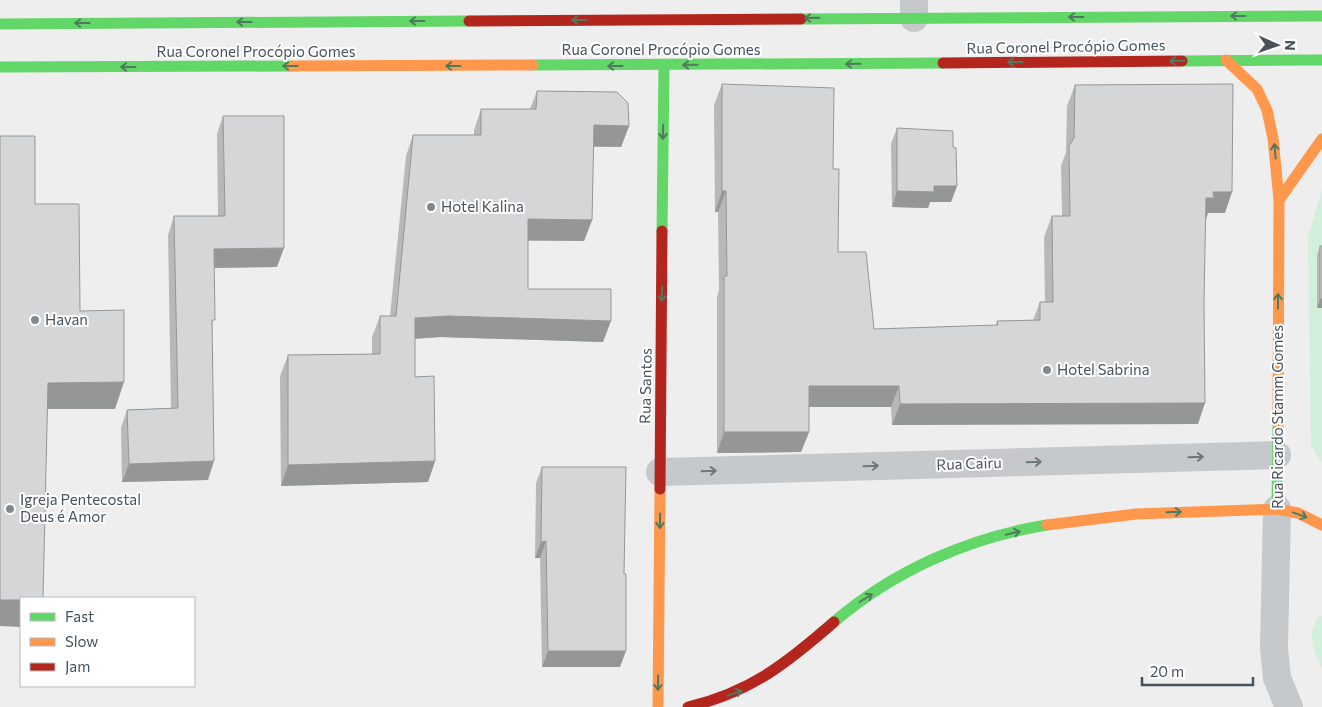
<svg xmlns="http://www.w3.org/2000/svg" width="1322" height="707" viewBox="0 0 1322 707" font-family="Commissioner,sans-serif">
<rect width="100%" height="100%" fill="#efeeee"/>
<g fill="#d2efdb">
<path d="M1322 190V463L1311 446 1308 237Z"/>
<path d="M1320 616H1322V669C1314 652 1305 632 1320 616Z"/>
</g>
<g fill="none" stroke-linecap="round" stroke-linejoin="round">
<g stroke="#c6c9cb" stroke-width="28">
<path d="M914 0V18"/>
<path d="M660 472 1277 455"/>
<path d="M1277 509 1274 648 1277 678 1289 707"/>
</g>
<g stroke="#63d668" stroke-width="11">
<path d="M801 19 1322 16"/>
<path d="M0 24 469 21"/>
<path d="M1182 61 1322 60"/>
<path d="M533 65 943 63"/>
<path d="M0 67 291 66"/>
<path d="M662 231 664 65"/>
<path d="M1277 509 1278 424"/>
<path d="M834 622C893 571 970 537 1047 525"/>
</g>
<g stroke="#ff974d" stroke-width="11">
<path d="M1226 60 1257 89 1267 110 1273 138 1279 200 1278 424"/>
<path d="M291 66 533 65"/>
<path d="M1279 200 1322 139"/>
<path d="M1047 525 1136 514 1277 509 1298 513 1322 525"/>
<path d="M658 707 660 489"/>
</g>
<g stroke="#b3261e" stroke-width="11">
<path d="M469 21 801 19"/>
<path d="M943 63 1182 61"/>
<path d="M660 489 662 231"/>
<path d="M688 707C751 692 787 663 834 622"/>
</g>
</g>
<g fill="#b7b8b9">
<path d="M722 84 833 169 838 252 874 329 996 325 997 321 1033 320 1040 302H1045L1044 237 1052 216H1062L1061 166 1066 152 1067 106 1075 85 1225 213H1208L1206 219 1198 424 892 425 891 407H809V432L801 452 717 453V297L719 290 718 212H715L714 105Z"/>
<path d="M537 91 629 126 621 147H593L592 220 584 241H528V289L603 342 441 337 415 339V377L435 461 428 482 281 486 280 376 288 355 372 354V337L380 316H390L406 156 413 135H474V130L481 109H530Z"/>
<path d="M223 116 277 267 214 268 208 480 122 482 121 428 127 410 171 408 168 235 174 216H218L217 134Z"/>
<path d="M897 128 953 147 957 186 951 202H930L928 208 892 207 891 144Z"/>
<path d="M1320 246 1322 308H1317V255Z"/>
<path d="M542 467 620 667H542L540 558H535L536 483Z"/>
</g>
<g fill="#959696">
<path d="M594 125 629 126 621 147 586 146Z"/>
<path d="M934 186H957L951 202H930L928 208 892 207 897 191Z"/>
<path d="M722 191H726L718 212H715Z"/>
<path d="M1213 192H1232L1225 213H1208L1206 219V198Z"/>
<path d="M528 219 592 220 584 241 521 240Z"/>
<path d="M284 248 277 267 207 268 214 249Z"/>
<path d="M1320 299H1322V308H1317Z"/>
<path d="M449 316 611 321 603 342 441 337 407 339 415 318Z"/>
<path d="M124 382 115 409H38L48 383Z"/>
<path d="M809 386H899L891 407H802Z"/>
<path d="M1205 403 1198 424 892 425 900 404Z"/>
<path d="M724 432H809L801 452 717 453Z"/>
<path d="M214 461 208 480 122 482 129 464Z"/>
<path d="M435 461 428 482 281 486 288 465Z"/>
<path d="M546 541 540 558H535L541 542Z"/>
<path d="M0 600H21V627L0 626Z"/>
<path d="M548 651H626L620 667H542Z"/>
</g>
<g fill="#d5d6d7" stroke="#959696">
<path d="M722 84 834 88 833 169H839L838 252H866L874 329 998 325 997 321 1040 320V302H1053L1052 216H1070L1069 146 1074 138 1075 85 1233 84 1232 192H1213L1214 198H1206L1204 302 1205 403 900 404 899 386H809V432H724V276H727L726 191H722Z"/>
<path d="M537 91 617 92 628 103 629 126 594 125 592 220 528 219V289H611V321L449 316 415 318V377L434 376 435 461 288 465V355L380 354V316H396L413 135H481V109H536Z"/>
<path d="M223 116H284V248L214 249 215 320H212L214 461 129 464 127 410 178 408 174 216H225Z"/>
<path d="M897 128 953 131V147L956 148 957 186H934V192L897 191Z"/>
<path d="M0 136H35V204H79L80 311 124 310V382L48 383 43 598H21V600H0Z"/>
<rect x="1320" y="246" width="2" height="53"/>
<path d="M542 467H626L624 574H626V651H548L546 541 541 542Z"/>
</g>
<defs><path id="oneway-shaft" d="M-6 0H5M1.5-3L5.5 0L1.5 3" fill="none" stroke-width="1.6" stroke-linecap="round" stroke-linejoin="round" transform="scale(1.25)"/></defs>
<g stroke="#4f7a5f">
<use href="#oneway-shaft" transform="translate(1238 16) rotate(180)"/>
<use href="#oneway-shaft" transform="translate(1076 17) rotate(180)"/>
<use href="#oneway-shaft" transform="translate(812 18) rotate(179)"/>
<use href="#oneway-shaft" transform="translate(579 20) rotate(180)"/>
<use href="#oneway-shaft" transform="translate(417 21) rotate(180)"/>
<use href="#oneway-shaft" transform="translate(244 22) rotate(180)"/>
<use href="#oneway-shaft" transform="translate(82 23) rotate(180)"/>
<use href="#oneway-shaft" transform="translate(1177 61) rotate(179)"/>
<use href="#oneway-shaft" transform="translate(1015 62) rotate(179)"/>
<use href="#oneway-shaft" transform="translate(853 64) rotate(179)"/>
<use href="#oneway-shaft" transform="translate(690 65) rotate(179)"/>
<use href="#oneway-shaft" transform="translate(290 66) rotate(180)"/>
<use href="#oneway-shaft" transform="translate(453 66) rotate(180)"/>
<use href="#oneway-shaft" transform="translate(615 66) rotate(180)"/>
<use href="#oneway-shaft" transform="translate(128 67) rotate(180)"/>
<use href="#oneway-shaft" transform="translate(663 132) rotate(91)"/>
<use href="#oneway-shaft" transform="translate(1275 151) rotate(-95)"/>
<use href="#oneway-shaft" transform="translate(662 294) rotate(91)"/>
<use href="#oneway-shaft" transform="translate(1278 301) rotate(-90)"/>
<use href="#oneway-shaft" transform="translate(1174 512) rotate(-2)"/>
<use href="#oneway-shaft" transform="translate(1300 515) rotate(20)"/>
<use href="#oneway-shaft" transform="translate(660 521) rotate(91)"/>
<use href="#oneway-shaft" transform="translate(1013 533) rotate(-13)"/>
<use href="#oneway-shaft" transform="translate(866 598) rotate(-32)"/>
<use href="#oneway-shaft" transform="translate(658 683) rotate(91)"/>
<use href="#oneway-shaft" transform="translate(735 693) rotate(-20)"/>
</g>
<g stroke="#6c767d">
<use href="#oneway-shaft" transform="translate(1196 457) rotate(-2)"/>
<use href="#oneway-shaft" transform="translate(1034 462) rotate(-2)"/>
<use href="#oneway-shaft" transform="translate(871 466) rotate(-2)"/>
<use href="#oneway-shaft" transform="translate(709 471) rotate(-2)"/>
</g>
<g fill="#81898e" stroke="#fff" stroke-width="2">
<circle cx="431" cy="207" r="5"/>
<circle cx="35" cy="320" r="5"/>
<circle cx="1047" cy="370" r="5"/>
<circle cx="10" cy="509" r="5"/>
</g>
<g text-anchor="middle" stroke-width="4" stroke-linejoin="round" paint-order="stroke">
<g font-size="15" fill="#46525b" stroke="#fff">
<text transform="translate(1066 47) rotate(-1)" y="5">Rua Coronel Procópio Gomes</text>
<text x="661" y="55">Rua Coronel Procópio Gomes</text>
<text x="256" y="57">Rua Coronel Procópio Gomes</text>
<text transform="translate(646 386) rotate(-89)" y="5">Rua Santos</text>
<text transform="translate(1278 417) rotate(-90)" y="5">Rua Ricardo Stamm Gomes</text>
<text transform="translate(969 464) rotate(-2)" y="5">Rua Cairu</text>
</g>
<g font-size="15" fill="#46525b" stroke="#fff" text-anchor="start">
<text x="441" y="212">Hotel Kalina</text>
<text x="45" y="325">Havan</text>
<text x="1057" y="375">Hotel Sabrina</text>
<text x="20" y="505">Igreja Pentecostal<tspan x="20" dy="17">Deus é Amor</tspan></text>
</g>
</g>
<rect x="20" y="597" width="175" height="90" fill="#ffffff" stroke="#b5babd"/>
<rect x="30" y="613" width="25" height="8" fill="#63d668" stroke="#b5babd"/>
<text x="65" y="622" font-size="15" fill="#46525b">Fast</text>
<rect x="30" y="638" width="25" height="8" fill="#ff974d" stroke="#b5babd"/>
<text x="65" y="647" font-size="15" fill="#46525b">Slow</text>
<rect x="30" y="663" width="25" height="8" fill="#b3261e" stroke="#b5babd"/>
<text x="65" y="672" font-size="15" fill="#46525b">Jam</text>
<g transform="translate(1277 45) rotate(92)" stroke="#ffffff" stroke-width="4" paint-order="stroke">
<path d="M0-4L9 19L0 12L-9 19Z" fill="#46525b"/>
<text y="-8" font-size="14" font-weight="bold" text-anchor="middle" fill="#46525b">N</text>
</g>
<path d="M1142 677v8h111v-8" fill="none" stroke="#46525b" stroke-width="2.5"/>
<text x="1150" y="677" font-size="15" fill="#46525b" stroke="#ffffff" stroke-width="4" paint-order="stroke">20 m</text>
</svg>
